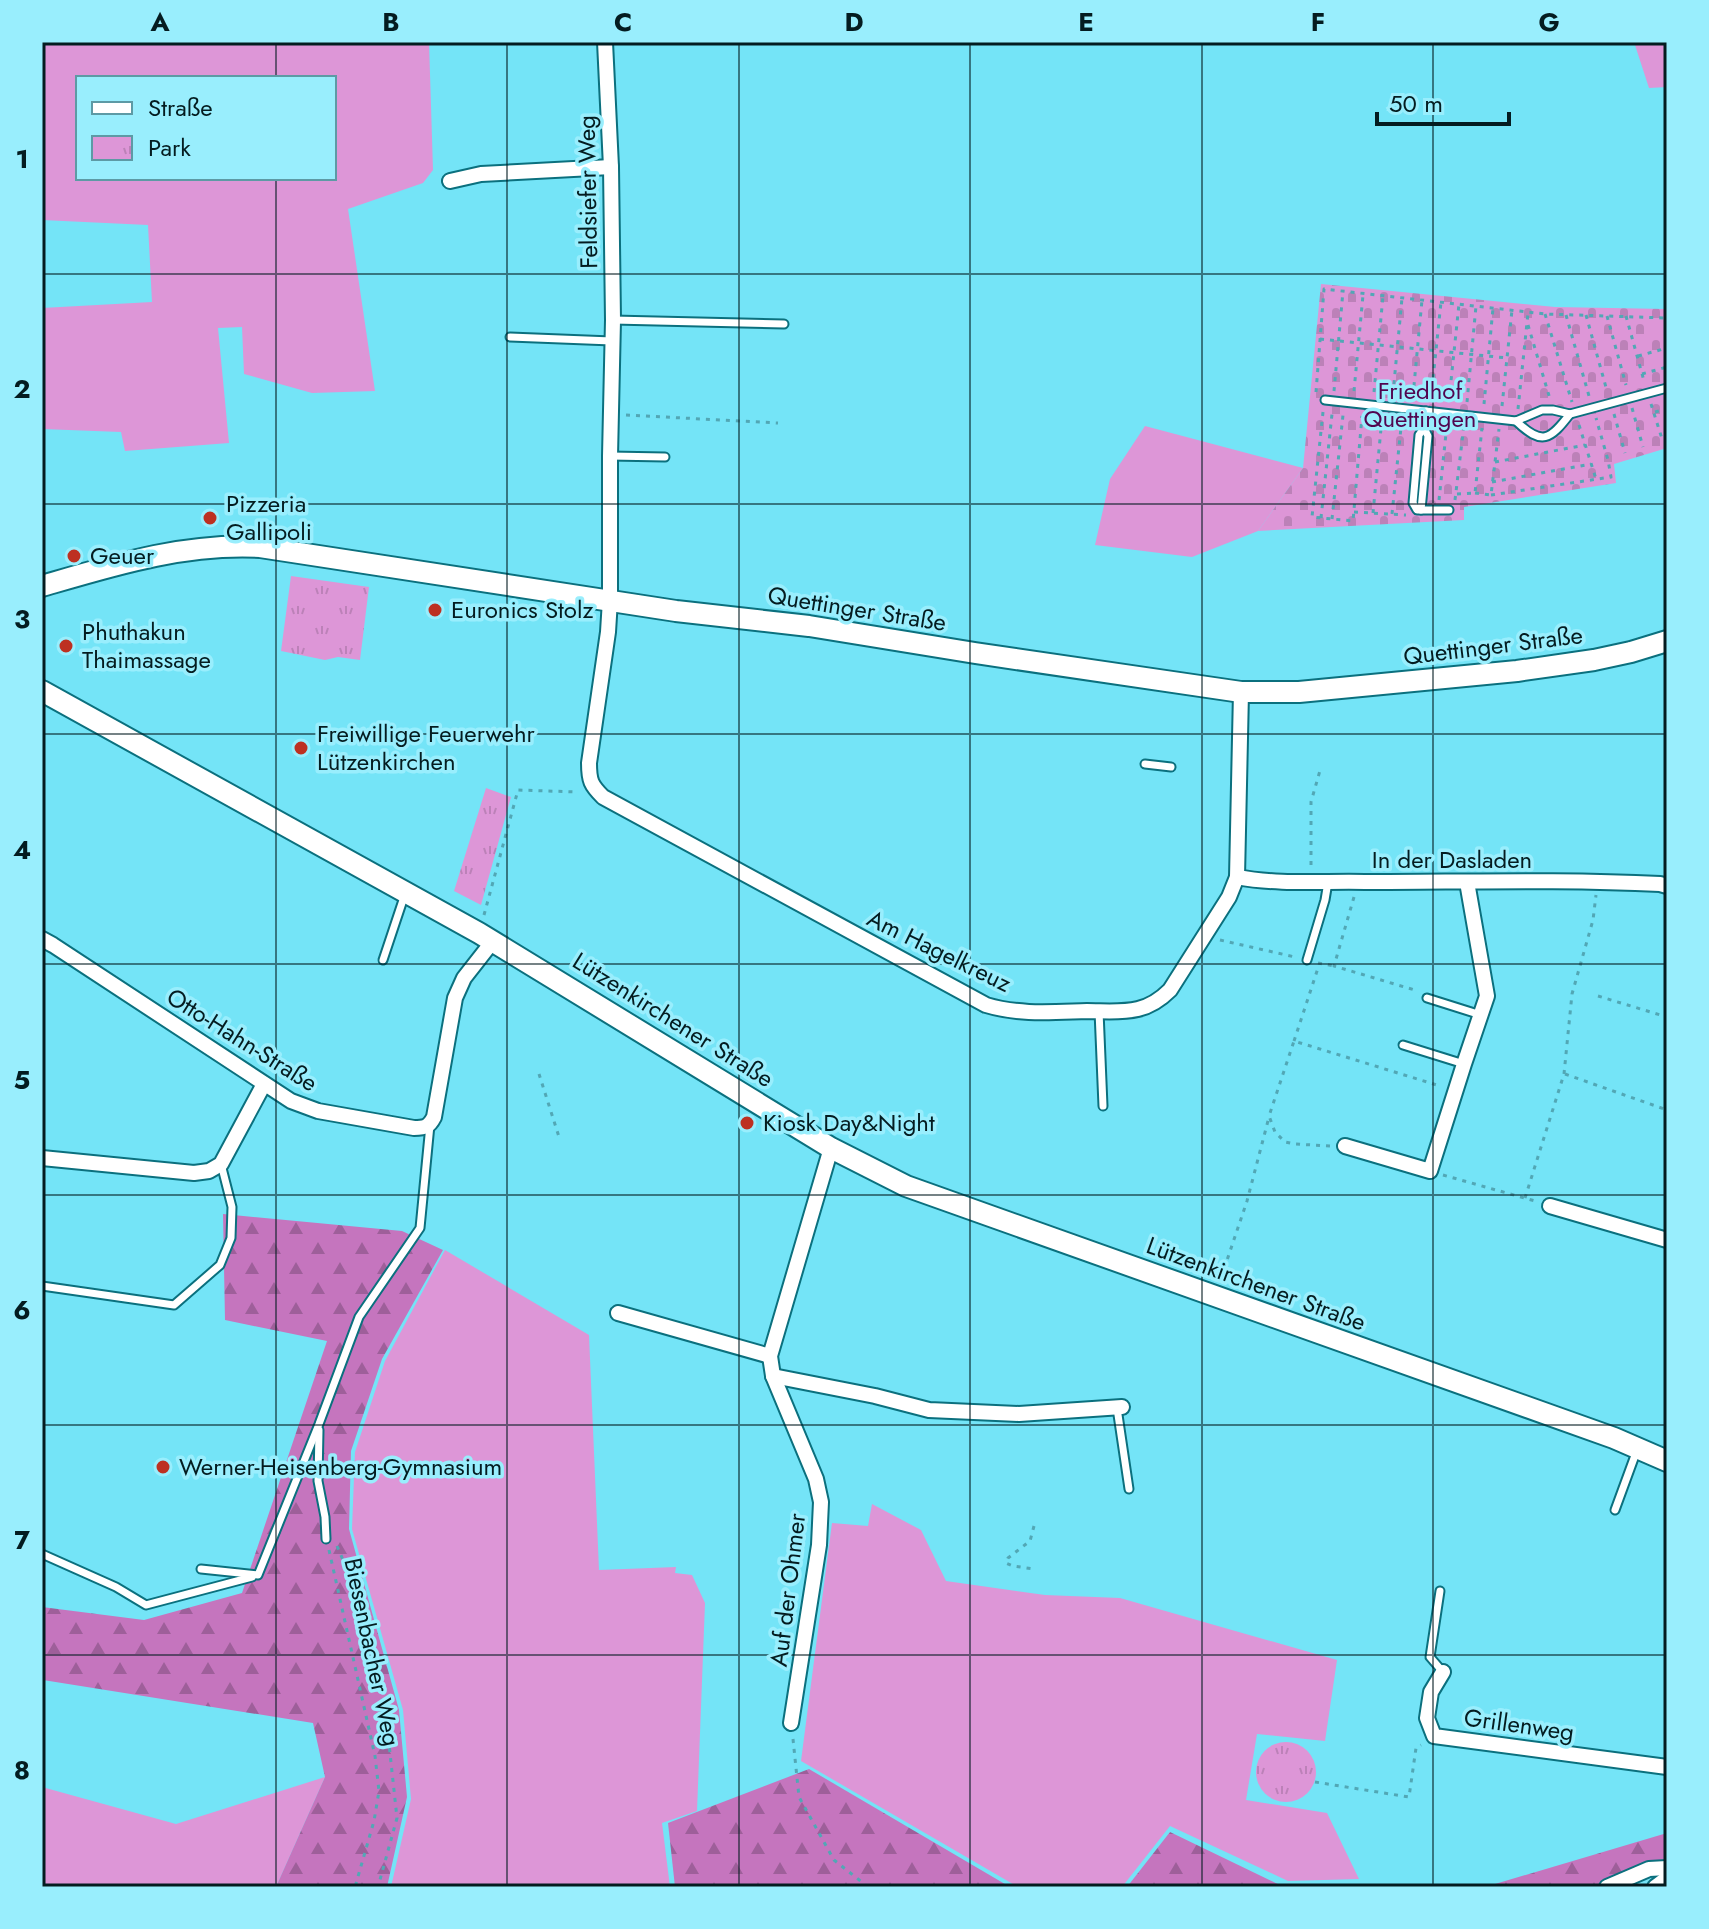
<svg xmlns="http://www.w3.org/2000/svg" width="1709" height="1929" viewBox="0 0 1709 1929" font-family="Jost,sans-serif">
<defs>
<pattern id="forest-firs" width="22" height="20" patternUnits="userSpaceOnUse" patternTransform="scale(2)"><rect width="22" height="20" fill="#c575be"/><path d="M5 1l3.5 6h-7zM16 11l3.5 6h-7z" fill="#9e5f9a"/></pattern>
<pattern id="cemetery-stones" width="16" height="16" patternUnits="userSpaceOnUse" patternTransform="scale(2)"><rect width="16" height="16" fill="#dd96d7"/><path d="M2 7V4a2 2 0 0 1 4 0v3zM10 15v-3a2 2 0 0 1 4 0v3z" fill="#bc81b8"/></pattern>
<pattern id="park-tufts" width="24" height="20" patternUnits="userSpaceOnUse" patternTransform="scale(2)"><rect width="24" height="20" fill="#dd96d7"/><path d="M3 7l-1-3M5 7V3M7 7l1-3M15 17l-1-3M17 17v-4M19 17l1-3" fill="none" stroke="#bc81b8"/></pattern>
</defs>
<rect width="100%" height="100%" fill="#74e4f7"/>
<g fill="#dd96d7" fill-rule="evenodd">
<path d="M42 42H429L433 170 423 183 348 209 375 391 312 393 244 374 242 327 218 328 229 443 125 451 121 432 42 429V308L152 302 148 225 42 220ZM334 78V178H78V78Z"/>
<path d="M1634 42H1667V87L1649 88Z"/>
<path d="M1145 426 1303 468 1258 531 1192 557 1095 545 1110 479Z"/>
<path d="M445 1250 589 1335 599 1570 676 1567 675 1573 692 1575 705 1603 697 1811 662 1823 670 1887H391L411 1799 403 1710 352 1529 355 1452 385 1361Z"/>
<path d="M872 1504 921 1530 946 1581 1045 1595 1120 1598 1337 1660 1325 1741 1257 1734 1246 1800 1327 1813 1359 1879 1288 1881 1170 1826 1122 1887H1018L801 1761 832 1523 868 1526Z"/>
<path d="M325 1777 276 1887H42V1787L176 1824Z"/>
</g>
<g fill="url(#forest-firs)">
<path d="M223 1214 402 1231 443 1250 382 1359 351 1451 349 1529 399 1710 407 1797 387 1887H276L325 1777 313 1723 43 1680 42 1607 144 1620 242 1593 327 1341 225 1320Z"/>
<path d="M809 1769 1010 1887H675L668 1823Z"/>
<path d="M1170 1832 1284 1887H1127Z"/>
<path d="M1667 1833V1860L1605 1887H1485Z"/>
</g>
<path fill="url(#cemetery-stones)" d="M1321 284 1555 307 1667 309V448L1614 464 1616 483 1464 507V520L1258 531 1303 468Z"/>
<g fill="url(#park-tufts)">
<path d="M291 576 369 587 360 660 338 657 325 660 281 651Z"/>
<path d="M486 788 511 797 481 905 454 891Z"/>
<circle cx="1286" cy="1772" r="30"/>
</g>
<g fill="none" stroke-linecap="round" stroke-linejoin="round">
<g stroke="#0b707e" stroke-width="11">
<g id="lane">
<path d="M613 320 784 324"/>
<path d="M510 337 612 341"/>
<path d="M1325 400 1516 421 1542 410H1553L1570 414 1667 388"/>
<path d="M1426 411 1424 428 1419 435 1413 503 1417 510H1449"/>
<path d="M1516 421C1542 446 1550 440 1570 414"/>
<path d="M610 456 665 457"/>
<path d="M1421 510 1428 436 1424 428"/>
<path d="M1145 764 1171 767"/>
<path d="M383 960 405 894"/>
<path d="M1307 960 1325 900 1328 882"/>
<path d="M1427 998 1481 1015"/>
<path d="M1099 1011 1103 1106"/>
<path d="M1403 1045 1464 1064"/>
<path d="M42 1286 174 1305 220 1265 231 1238 232 1207 221 1164"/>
<path d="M1117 1408 1129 1489"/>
<path d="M319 1430 318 1481 325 1517 326 1539"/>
<path d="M1615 1510 1637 1450"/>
<path d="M42 1554 116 1587 146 1605 252 1577"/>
<path d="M201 1569 258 1575 319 1424 359 1317 420 1228 430 1125"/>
<path d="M1440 1591 1430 1657 1443 1672"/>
</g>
</g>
<g stroke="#0b707e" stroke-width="18">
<g id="street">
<path d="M605 42 611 167 613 320 610 456V600L608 632 589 763C589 781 591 785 603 797L986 1005C1019 1015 1052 1012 1087 1011 1104 1011 1121 1013 1138 1009 1151 1006 1161 999 1170 990L1229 897 1237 877 1241 692"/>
<path d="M450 181 481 174 611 167"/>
<path d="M1237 877C1279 885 1323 881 1365 882 1463 882 1562 879 1660 884L1667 886"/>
<path d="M42 939 53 945 291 1101 318 1111 414 1128C425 1128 429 1127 434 1117L455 998 464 978 493 941"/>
<path d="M1345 1146 1430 1171 1464 1064 1487 996 1467 882"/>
<path d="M42 1158 194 1173 209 1171 221 1164 264 1084"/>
<path d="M1550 1206 1667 1240"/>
<path d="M618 1313 770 1356"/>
<path d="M773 1376 875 1396 929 1410 1019 1414 1122 1407"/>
<path d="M1443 1672 1431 1692 1427 1718 1434 1736 1667 1767"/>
<path d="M791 1723 819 1545 821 1502 816 1479 773 1376 770 1356 831 1148"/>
<path d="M1607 1887 1649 1869 1667 1868"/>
<path d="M1655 1887 1667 1878"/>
</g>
</g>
<g stroke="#0b707e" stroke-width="24">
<g id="secondary">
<path d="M42 586C114 565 184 543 260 547L676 611 809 626 975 653 1241 692H1299L1517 671 1594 660 1631 652 1667 641"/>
<path d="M42 691 479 933 831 1148 906 1186 1614 1438 1667 1461"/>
</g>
</g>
<g stroke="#52a7b5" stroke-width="3" stroke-dasharray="4 6" stroke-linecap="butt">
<path d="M1545 314 1572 402"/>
<path d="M1566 315 1589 396"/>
<path d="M1586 315 1607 391"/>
<path d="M1607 316 1626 385"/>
<path d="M1626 316 1644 381"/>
<path d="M1528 325 1550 399"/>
<path d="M1320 339 1507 358"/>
<path d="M1638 356 1667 348"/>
<path d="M1642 374 1667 367"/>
<path d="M1334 391 1343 291"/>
<path d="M1354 391 1363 295"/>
<path d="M1316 392 1324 289 1545 314 1667 318"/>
<path d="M1374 392 1383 296"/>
<path d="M1393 394 1402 298"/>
<path d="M1413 396 1422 300"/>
<path d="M1431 398 1441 302"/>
<path d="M1449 400 1459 304"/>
<path d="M1467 402 1476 306"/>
<path d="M1484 404 1493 308"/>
<path d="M1651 404 1663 442"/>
<path d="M1502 406 1512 310"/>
<path d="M1632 408 1643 447"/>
<path d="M1518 409 1528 313"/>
<path d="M1323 412 1312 517 1353 521 1362 416"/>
<path d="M1655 412 1667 409"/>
<path d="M1614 414 1625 453"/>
<path d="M626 415 778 423"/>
<path d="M1579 425 1596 479"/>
<path d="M1495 462 1585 445"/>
<path d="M1492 482 1591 464"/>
<path d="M1475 493 1491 495 1499 429"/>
<path d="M1457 494 1475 493 1482 428"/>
<path d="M1491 495 1611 477 1608 460 1596 418"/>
<path d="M1439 500 1447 424"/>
<path d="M1455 500 1464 425"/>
<path d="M1354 512 1406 515"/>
<path d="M1373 513 1382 418"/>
<path d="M1392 514 1402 418"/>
<path d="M1321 518 1332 414"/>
<path d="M1332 519 1343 415"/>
<path d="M1311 865V802L1321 767"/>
<path d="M1354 897 1334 966 1418 991"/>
<path d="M484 915 518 790 577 792"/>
<path d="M1220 940 1295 957"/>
<path d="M1318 963 1334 966"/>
<path d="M1598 996 1667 1017"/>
<path d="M1294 1041 1319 965"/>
<path d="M539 1074 560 1140"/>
<path d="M1565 1074 1667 1110"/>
<path d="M1330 1146 1295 1144 1285 1142 1275 1132 1269 1116 1294 1041 1440 1086"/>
<path d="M1443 1175 1535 1201"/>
<path d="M1525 1198 1564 1074 1572 994 1593 920 1596 895"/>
<path d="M1221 1278 1247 1201 1269 1117"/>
<path d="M1034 1526 1030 1541 1008 1558 1006 1563 1013 1566 1034 1569"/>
<path d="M337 1546 362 1604 386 1716 397 1818 378 1887"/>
<path d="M329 1550 375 1756 379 1791 374 1821 355 1887"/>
<path d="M793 1739 799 1797 834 1860 868 1887"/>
<path d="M1315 1782 1409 1797 1416 1748 1421 1745"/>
</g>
<use href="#lane" stroke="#fff" stroke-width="7"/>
<use href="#street" stroke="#fff" stroke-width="14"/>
<use href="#secondary" stroke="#fff" stroke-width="20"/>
</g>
<path fill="none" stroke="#041c20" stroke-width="2" stroke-opacity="0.55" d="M276 42V78M507 42V1887M739 42V1887M970 42V1887M1202 42V1887M1433 42V1887M276 178V1887M42 274H1667M42 504H1667M42 734H1667M42 964H1667M42 1195H1667M42 1425H1667M42 1655H1667"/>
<g fill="#bd3021" stroke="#99eefd" stroke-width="3">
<circle cx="210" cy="518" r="8"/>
<circle cx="74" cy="556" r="8"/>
<circle cx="435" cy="610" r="8"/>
<circle cx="66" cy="646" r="8"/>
<circle cx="301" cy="748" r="8"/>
<circle cx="747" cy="1123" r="8"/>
<circle cx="163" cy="1467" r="8"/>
</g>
<g text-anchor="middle" stroke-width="7" stroke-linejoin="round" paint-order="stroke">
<g font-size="24" fill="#041c20" stroke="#99eefd">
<text transform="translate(588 192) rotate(-91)" y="8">Feldsiefer Weg</text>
<text transform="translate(857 609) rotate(9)" y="8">Quettinger Straße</text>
<text transform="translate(1493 646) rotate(-7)" y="8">Quettinger Straße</text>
<text x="1452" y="868">In der Dasladen</text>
<text transform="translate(939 951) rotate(26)" y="8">Am Hagelkreuz</text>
<text transform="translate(673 1020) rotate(32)" y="8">Lützenkirchener Straße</text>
<text transform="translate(242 1040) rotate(32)" y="8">Otto-Hahn-Straße</text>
<text transform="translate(1256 1284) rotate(20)" y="8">Lützenkirchener Straße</text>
<text transform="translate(788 1590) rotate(-83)" y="8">Auf der Ohmer</text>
<text transform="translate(372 1652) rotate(78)" y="8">Biesenbacher Weg</text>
<text transform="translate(1519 1725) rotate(8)" y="8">Grillenweg</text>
</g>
<g font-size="24" fill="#51054f" stroke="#99eefd">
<text x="1420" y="399">Friedhof<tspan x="1420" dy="28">Quettingen</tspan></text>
</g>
<g font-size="24" fill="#041c20" stroke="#99eefd" text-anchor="start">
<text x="226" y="512">Pizzeria<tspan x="226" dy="28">Gallipoli</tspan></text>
<text x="90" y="564">Geuer</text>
<text x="451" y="618">Euronics Stolz</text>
<text x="82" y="640">Phuthakun<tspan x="82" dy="28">Thaimassage</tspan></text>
<text x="317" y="742">Freiwillige Feuerwehr<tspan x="317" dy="28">Lützenkirchen</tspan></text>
<text x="763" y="1131">Kiosk Day&amp;Night</text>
<text x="179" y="1475">Werner-Heisenberg-Gymnasium</text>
</g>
</g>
<rect width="1709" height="1929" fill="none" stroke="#99eefd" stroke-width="88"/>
<rect x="76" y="76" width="260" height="104" fill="#99eefd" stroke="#5d9aa5" stroke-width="2"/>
<rect x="92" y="102" width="40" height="12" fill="#ffffff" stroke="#5d9aa5" stroke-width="2"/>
<text x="148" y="116" font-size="24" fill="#041c20">Straße</text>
<rect x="92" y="136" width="40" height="24" fill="url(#park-tufts)" stroke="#5d9aa5" stroke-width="2"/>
<text x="148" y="156" font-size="24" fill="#041c20">Park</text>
<path d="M1377 112v12h132v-12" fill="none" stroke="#041c20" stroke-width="4"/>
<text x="1389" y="112" font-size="24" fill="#041c20" stroke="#99eefd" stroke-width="6" paint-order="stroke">50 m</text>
<rect x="44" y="44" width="1621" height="1841" fill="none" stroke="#041c20" stroke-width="3"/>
<g font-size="26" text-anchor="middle" font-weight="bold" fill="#041c20">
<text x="160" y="31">A</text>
<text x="391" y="31">B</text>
<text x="623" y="31">C</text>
<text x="854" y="31">D</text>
<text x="1086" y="31">E</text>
<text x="1318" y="31">F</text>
<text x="1549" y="31">G</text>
<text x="22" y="168">1</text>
<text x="22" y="398">2</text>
<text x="22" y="628">3</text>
<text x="22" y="859">4</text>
<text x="22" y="1089">5</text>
<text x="22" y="1319">6</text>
<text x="22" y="1549">7</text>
<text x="22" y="1779">8</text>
</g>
</svg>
